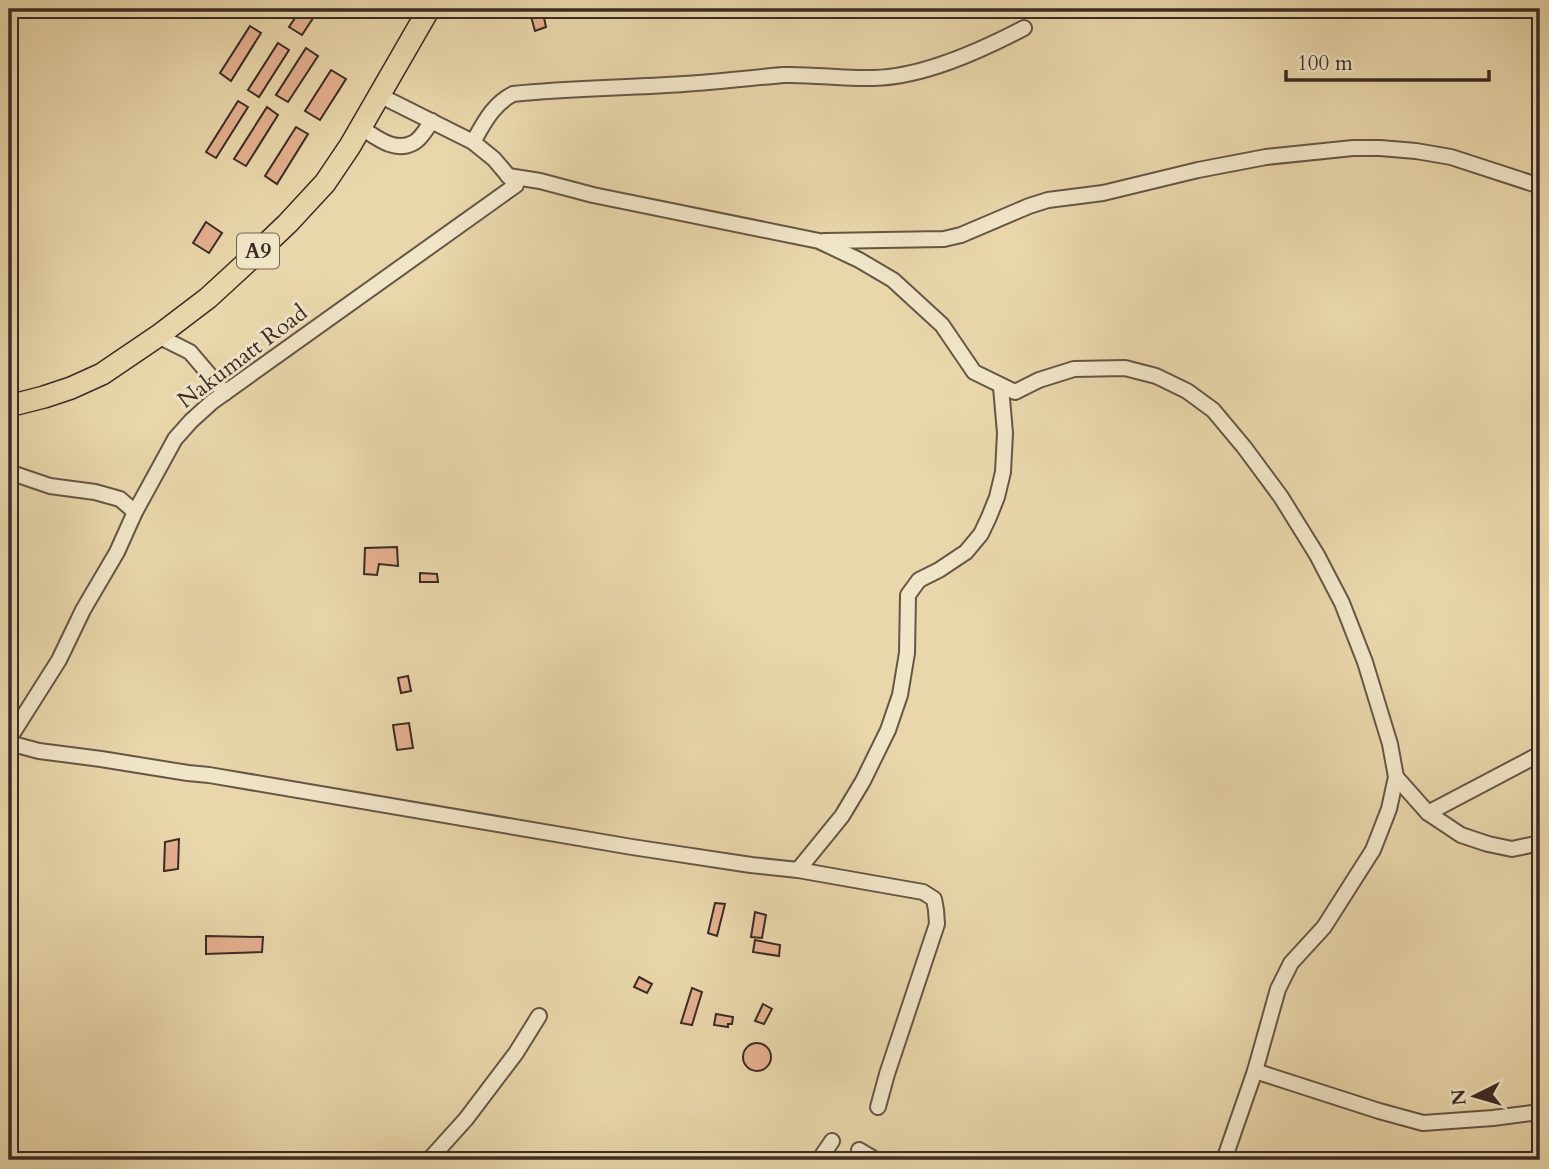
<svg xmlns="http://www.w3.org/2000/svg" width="1549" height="1169" viewBox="0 0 1549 1169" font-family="Cardo,serif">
<rect width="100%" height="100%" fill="#e9d7ab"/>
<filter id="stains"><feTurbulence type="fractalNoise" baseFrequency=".00286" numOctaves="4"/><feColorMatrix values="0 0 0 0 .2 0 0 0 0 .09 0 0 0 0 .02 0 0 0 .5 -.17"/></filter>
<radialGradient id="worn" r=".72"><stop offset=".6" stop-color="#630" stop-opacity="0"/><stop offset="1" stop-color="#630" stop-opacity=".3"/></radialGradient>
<g fill="#e5b090" stroke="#3b2b25" stroke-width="2">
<path d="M301 9H319L302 35 289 27Z"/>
<path d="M529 9H556L543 13 546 27 535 31Z"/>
<path d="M250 26 261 33 231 81 220 73Z"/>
<path d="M278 43 289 50 259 97 248 90Z"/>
<path d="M306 48 318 56 288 102 276 95Z"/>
<path d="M331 70 346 79 320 120 305 111Z"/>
<path d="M238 101 248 107 216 158 206 152Z"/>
<path d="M267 107 278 115 246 166 234 159Z"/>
<path d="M296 127 308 134 277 184 265 176Z"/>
<path d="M206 222 222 233 209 253 193 243Z"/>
<path d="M397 547 398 566 379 564 377 575 364 574 365 548Z"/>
<path d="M420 573 437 574 438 582H420Z"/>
<path d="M408 676 411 691 401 693 398 678Z"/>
<path d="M409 723 413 748 397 750 393 725Z"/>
<path d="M179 839 178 869 164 871 165 842Z"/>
<path d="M715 903 725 904 717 936 708 933Z"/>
<path d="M755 912 766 915 762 938 751 937Z"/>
<path d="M206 936 263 937 262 952 206 954Z"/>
<path d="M755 940 780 945 779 956 753 952Z"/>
<path d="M639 977 652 984 647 993 634 987Z"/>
<path d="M692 988 702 992 692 1025 681 1023Z"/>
<path d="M763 1004 772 1009 764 1024 755 1021Z"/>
<path d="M716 1014 733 1017 732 1024H728V1027L714 1025Z"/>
<circle cx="757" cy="1057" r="14"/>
</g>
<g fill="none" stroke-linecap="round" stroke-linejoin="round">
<g stroke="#665646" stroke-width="18">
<g id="minor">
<path d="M360 127C376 137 394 153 413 143 420 140 427 128 432 121"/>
<path d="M473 142C484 123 493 104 513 94 570 88 626 88 683 84 716 82 750 78 783 75 813 74 844 79 874 78 923 77 980 51 1024 28"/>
<path d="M508 176 540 181 593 195 819 241 859 260 893 280 942 325 974 372 1015 392 1039 380 1074 369 1125 368 1156 376 1187 391 1213 410 1244 447 1281 497 1317 555 1342 603 1365 662 1390 744 1396 777 1389 809 1373 850 1324 927 1291 963 1278 989 1255 1071 1224 1160"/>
<path d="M824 241 944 239 961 235 1029 206 1048 200 1103 193 1198 170 1266 157 1353 148H1380L1416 151 1451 157 1540 186"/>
<path d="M158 336 190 352 225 393"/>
<path d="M9 472 50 486 95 492 120 499 135 512"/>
<path d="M9 739 59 660 83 610 117 552 135 512 175 439 191 421 212 402 516 185 494 159 473 142 379 95"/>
<path d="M9 743 39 751 101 759 188 773 209 775 632 847 751 865 798 870 923 892 934 899 936 910 937 924 887 1074 878 1107"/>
<path d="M1396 777 1428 813 1461 835 1488 844 1512 849 1540 843"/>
<path d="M1428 813 1540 754"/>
<path d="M798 870 842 816 863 781 888 730 900 695 907 653 908 595 919 580 939 570 966 552 981 534 989 517 997 497 1003 472 1005 433 1001 387"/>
<path d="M1255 1071 1379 1111 1423 1123 1493 1118 1540 1112"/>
<path d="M859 1150 876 1160"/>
<path d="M429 1160 466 1119 516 1053 539 1016"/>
<path d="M819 1160 832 1141"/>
</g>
</g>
<g stroke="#3b2b25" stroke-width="24">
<path id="highway" d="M9 406 44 397 71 388 102 374 158 336 208 298 245 264 288 223 325 183 350 146 429 9"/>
</g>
<use href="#minor" stroke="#f1e5c8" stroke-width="14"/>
<use href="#highway" stroke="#e9d7ab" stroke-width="21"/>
</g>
<g text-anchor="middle" stroke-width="6" stroke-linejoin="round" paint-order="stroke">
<rect fill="#f1e5c8" stroke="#726356" stroke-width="2" x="237" y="233.5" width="42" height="35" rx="5"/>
<g font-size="21" font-weight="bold" fill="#3b2b25">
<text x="258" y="258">A9</text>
</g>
<g font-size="23" fill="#3b2b25" stroke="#f1e5c8">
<text transform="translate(242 356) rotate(-37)" y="8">Nakumatt Road</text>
</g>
</g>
<rect width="1549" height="1169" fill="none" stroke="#e9d7ab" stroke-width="35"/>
<rect x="10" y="10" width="1528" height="1148" fill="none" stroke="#3b2b25" stroke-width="3.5"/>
<rect x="18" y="18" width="1514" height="1134" fill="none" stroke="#3b2b25" stroke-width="2"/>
<g transform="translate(1475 1096) rotate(265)" stroke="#f1e5c8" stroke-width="5" paint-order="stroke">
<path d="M0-5L12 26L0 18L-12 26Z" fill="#3b2b25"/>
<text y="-10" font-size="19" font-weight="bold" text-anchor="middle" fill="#3b2b25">N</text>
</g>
<path d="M1286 70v10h203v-10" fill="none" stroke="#3b2b25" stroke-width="3.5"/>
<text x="1297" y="70" font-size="21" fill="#3b2b25" stroke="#f1e5c8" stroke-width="5" paint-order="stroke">100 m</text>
<rect width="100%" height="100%" filter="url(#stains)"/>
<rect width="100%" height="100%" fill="url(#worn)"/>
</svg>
